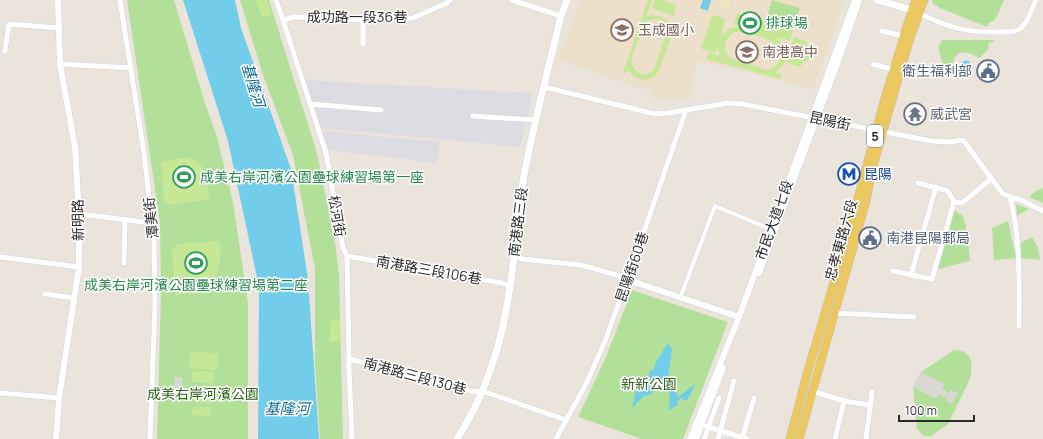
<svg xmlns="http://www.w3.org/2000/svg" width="1043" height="439" viewBox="0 0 1043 439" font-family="Manrope,'Noto Sans TC',sans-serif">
<rect width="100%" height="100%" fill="#ebe4db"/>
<g fill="#dddce3">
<path d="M306 80 533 93 520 147 320 128Z"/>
<path d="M323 131 440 142 437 163 328 150Z"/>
</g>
<path fill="#ece0cb" d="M580 0H835L845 2 813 90 697 60 691 98 651 99 653 92 558 60Z"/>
<g fill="#b3e099">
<path d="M127 0H174L205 103 217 137 233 202 248 303V439H157L161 293 160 223Z"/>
<path d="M240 0H269L317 153 336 249 339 274 343 439H320L315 365V269L293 155 263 75Z"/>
<path d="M772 0 800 8 793 30 766 22Z"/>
<path d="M932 0H1004L995 20 989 23 987 27 940 8 933 4Z"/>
<path d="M942 40H994L993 42 989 43 988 49 980 58C962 49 954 49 952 71L945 73 938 47Z"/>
<path d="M1043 188V203L1029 197 1033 193Z"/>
<path d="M1016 204 1029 209 1017 216Z"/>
<path d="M954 210 963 216 966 227 970 261 938 269Z"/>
<path d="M1008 221 1016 258 994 260 992 228Z"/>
<path d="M1032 237 1038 248 1040 260 1020 258 1018 244Z"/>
<path d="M632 290 728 322 683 439H642L578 417 606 357Z"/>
<path d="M954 350C973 350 973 364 970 379L948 424 931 436H924L917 429 913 387 921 372Z"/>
</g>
<path fill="#efe6bf" d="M722 0H731L728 10 720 8Z"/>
<g fill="#c6e795" fill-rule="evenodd">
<path d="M256 0H267L272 15 262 18Z"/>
<path d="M648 0H652L646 17C654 13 661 16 669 21 670 25 672 29 672 33 671 39 661 66 658 72 651 84 633 81 628 69L626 73 623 72ZM652 19C674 17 665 37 661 49 658 57 656 70 648 74 640 76 631 69 632 59 634 48 641 36 645 26L648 21Z"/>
<path d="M655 0H663L676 5 673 16 652 8Z"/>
<path d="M737 13 793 30 790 41 776 37C788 49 790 62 775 73L782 75 781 79 706 59 708 53 720 56 717 47 715 53 701 49 712 15 725 18 721 36 730 28 739 27 734 24ZM734 32H740C752 35 789 40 779 61 776 66 773 69 767 70L732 59C721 51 725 39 734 32Z"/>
<path d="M794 37 808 42 807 46 813 48 808 62 803 61 801 67 786 62Z"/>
<path d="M187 157C190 158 194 159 196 161 208 168 208 187 209 199L169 205 164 200 161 162Z"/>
<path d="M220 241C222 258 220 281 203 290 195 294 184 294 175 295L172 250 177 244Z"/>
<path d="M340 320V341L330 342V321Z"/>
<path d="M191 352 219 353 218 370 189 368Z"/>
<path d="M193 371 214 372 213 383 192 382Z"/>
<path d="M193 394 211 395V403L193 402Z"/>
<path d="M193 407H211L210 416 192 415Z"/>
</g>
<g fill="#dbd7d2">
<path d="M921 372 945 384 942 389 949 393 951 390 958 393 952 404 946 401 947 398 939 394 936 399 913 387Z"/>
<rect x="174" y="377" width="8" height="14"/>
</g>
<g fill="#71cdea">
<path d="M183 0H235L241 28 291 169 308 279 319 439H258L259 287 228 141Z"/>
<path d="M703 0H711L708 11 700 8Z"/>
<circle cx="966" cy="65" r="4.5"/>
<path d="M667 344H669L672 350 668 378 676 390 678 397 695 384 688 399 683 401V397L677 401 678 405 669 410C669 401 672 393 665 387 654 387 653 395 644 396L632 408 638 382 648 377 650 371 654 369 656 362Z"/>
</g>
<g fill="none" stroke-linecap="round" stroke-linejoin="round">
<g stroke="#d0d4e1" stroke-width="5">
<path id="pedestrian" d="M682 293 715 206 770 229"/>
</g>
<g stroke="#d0d4e1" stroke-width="6">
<g id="minor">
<path d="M120 0 144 153 154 241 155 305 150 439"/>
<path d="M276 0 283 20 326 153 343 248 347 256 349 354V368L352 439"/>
<path d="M512 0 561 16"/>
<path d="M919 13C946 27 968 33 999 32 1007 32 1016 33 1022 27 1029 21 1032 8 1036 0"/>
<path d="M283 20 294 17 363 20 396 19 413 18 447 3 450 0"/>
<path d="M363 20V44"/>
<path d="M882 31 903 36"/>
<path d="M5 51 9 24 59 28"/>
<path d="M60 64 131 68"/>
<path d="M873 64 894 70"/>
<path d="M544 87 655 114 668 113 729 103 742 104 931 141 950 142 963 140 1002 193 1010 197 1021 200 1043 211"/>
<path d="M310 104 381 110"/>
<path d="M473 116 535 120"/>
<path d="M918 183 948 191 954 202"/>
<path d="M1010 197C1021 239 1019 283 1019 326"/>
<path d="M954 202 962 203 991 179"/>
<path d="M79 214 152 223"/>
<path d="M514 255 522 259 581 265 623 277 628 280"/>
<path d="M347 256 502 283 510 286"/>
<path d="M0 257 79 267"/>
<path d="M124 263 125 220"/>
<path d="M893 271 932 279 954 202"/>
<path d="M911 275 936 187"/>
<path d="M45 294 74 298"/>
<path d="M833 313 914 317"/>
<path d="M349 359 473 391 488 393 566 420"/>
<path d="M812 391 844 401 869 405"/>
<path d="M0 393 59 398"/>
<path d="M698 423 708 427 747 439"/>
<path d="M556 439 587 382 605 341 629 275 686 110"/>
<path d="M704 439 719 398"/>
<path d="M718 439 734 381"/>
<path d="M742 439 754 398"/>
<path d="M835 439 844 401"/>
<path d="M866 439 872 392"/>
</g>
</g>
<g stroke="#d0d4e1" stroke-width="7">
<g id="tertiary">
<path d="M759 273 840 56 859 0"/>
<path d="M628 280 739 317"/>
<path d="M56 439 59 398 79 267V214L75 147 60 64 58 0"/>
<path d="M690 439 739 317 855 0"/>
<path d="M696 439 723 368"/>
</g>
</g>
<g stroke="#d0d4e1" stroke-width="8">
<g id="secondary">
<path d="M877 0 912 10 917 12"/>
<path d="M457 439C486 394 503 339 510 286 516 251 517 216 523 181 533 125 548 71 561 16L567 0"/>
</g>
</g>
<g stroke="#c3c3c3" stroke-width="9">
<g id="primary">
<path d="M790 439 807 374 850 228 887 91C898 61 904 30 916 0"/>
<path d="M799 439 866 201 873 166 909 41 924 0"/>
</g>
</g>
<use href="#pedestrian" stroke="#fff" stroke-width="4"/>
<use href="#minor" stroke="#fff" stroke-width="5"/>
<use href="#tertiary" stroke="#fff" stroke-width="6"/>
<use href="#secondary" stroke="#fff" stroke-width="7"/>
<use href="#primary" stroke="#ebc760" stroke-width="8"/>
</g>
<defs>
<g id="stadium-ring" transform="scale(1.15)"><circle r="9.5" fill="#fff" stroke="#2e9e5b" stroke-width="1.5"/><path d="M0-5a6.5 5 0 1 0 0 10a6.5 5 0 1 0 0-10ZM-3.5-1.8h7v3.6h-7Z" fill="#2e9e5b"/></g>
<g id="school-ring" transform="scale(1.15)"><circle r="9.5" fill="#fff" stroke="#8d6e63" stroke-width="1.5"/><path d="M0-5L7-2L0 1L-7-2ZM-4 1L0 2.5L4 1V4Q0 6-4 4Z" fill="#8d6e63"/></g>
<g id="civic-ring" transform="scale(1.15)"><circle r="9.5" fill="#fff" stroke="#5c6f8a" stroke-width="1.5"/><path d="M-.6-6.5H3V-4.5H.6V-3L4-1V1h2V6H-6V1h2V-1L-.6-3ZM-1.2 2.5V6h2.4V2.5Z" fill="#5c6f8a"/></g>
<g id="temple-ring" transform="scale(1.15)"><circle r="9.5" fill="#fff" stroke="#6b7280" stroke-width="1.5"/><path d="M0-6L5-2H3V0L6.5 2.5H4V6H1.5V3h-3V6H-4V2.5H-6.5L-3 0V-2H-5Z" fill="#6b7280"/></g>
<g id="metro-ring" transform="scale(1.15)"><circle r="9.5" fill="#fff" stroke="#1a4fb4" stroke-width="1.5"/><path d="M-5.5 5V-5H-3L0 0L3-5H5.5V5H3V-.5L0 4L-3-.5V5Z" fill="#1a4fb4"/></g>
</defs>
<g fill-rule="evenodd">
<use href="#stadium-ring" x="750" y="23"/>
<use href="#school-ring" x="622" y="30"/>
<use href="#school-ring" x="747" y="52"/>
<use href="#civic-ring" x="988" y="71"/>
<use href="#temple-ring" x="915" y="114"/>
<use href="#metro-ring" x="849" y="174"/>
<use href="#stadium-ring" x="184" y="177"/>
<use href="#civic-ring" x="870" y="238"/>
<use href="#stadium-ring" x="196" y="263"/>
</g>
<g text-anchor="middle" stroke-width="3" stroke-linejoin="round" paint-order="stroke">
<rect fill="#fff" stroke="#696969" stroke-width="1" x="867" y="125" width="16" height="22" rx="3"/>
<g font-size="13" font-weight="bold" fill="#292929">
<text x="875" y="141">5</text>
</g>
<g font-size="14" fill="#292929" stroke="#fff">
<text x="357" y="22">成功路一段36巷</text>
<text transform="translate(830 121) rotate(12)" y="5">昆陽街</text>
<text transform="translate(337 216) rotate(80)" y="5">松河街</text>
<text transform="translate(151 218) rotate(-96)" y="5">潭美街</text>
<text transform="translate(78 220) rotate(-91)" y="5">新明路</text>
<text transform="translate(774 220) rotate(-70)" y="5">市民大道七段</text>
<text transform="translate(518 222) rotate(-83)" y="5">南港路三段</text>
<text transform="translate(841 240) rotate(-74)" y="5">忠孝東路六段</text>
<text transform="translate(632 267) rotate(-71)" y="5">昆陽街60巷</text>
<text transform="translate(429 270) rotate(10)" y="5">南港路三段106巷</text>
<text transform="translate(415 376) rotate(15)" y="5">南港路三段130巷</text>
</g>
<g font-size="14" fill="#27864d" stroke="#fff" text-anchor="start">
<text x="766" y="28">排球場</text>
<text x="200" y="182">成美右岸河濱公園壘球練習場第一座</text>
<text x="196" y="290" text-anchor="middle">成美右岸河濱公園壘球練習場第二座</text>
</g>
<g font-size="14" fill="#785e54" stroke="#fff" text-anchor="start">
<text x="638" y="35">玉成國小</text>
<text x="762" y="57">南港高中</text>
</g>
<g font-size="14" fill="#4e5e75" stroke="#fff" text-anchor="end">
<text x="972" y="76">衛生福利部</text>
<text x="886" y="243" text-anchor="start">南港昆陽郵局</text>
</g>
<g font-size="14" fill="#5b616d" stroke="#fff" text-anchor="start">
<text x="930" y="119">威武宮</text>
</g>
<g font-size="14" fill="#164399" stroke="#fff" text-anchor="start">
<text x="864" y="179">昆陽</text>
</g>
<g font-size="14" fill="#2d631c" stroke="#fff">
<text x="649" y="389">新新公園</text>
<text x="203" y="399">成美右岸河濱公園</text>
</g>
<g font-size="15" font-style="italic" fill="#126b94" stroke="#fff">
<text transform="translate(253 85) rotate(73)" y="5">基隆河</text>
<text x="287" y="414">基隆河</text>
</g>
</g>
<path d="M899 415v6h75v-6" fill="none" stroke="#292929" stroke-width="2"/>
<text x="905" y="415" font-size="12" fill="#292929" stroke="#ffffff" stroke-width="3" paint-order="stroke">100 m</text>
</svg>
